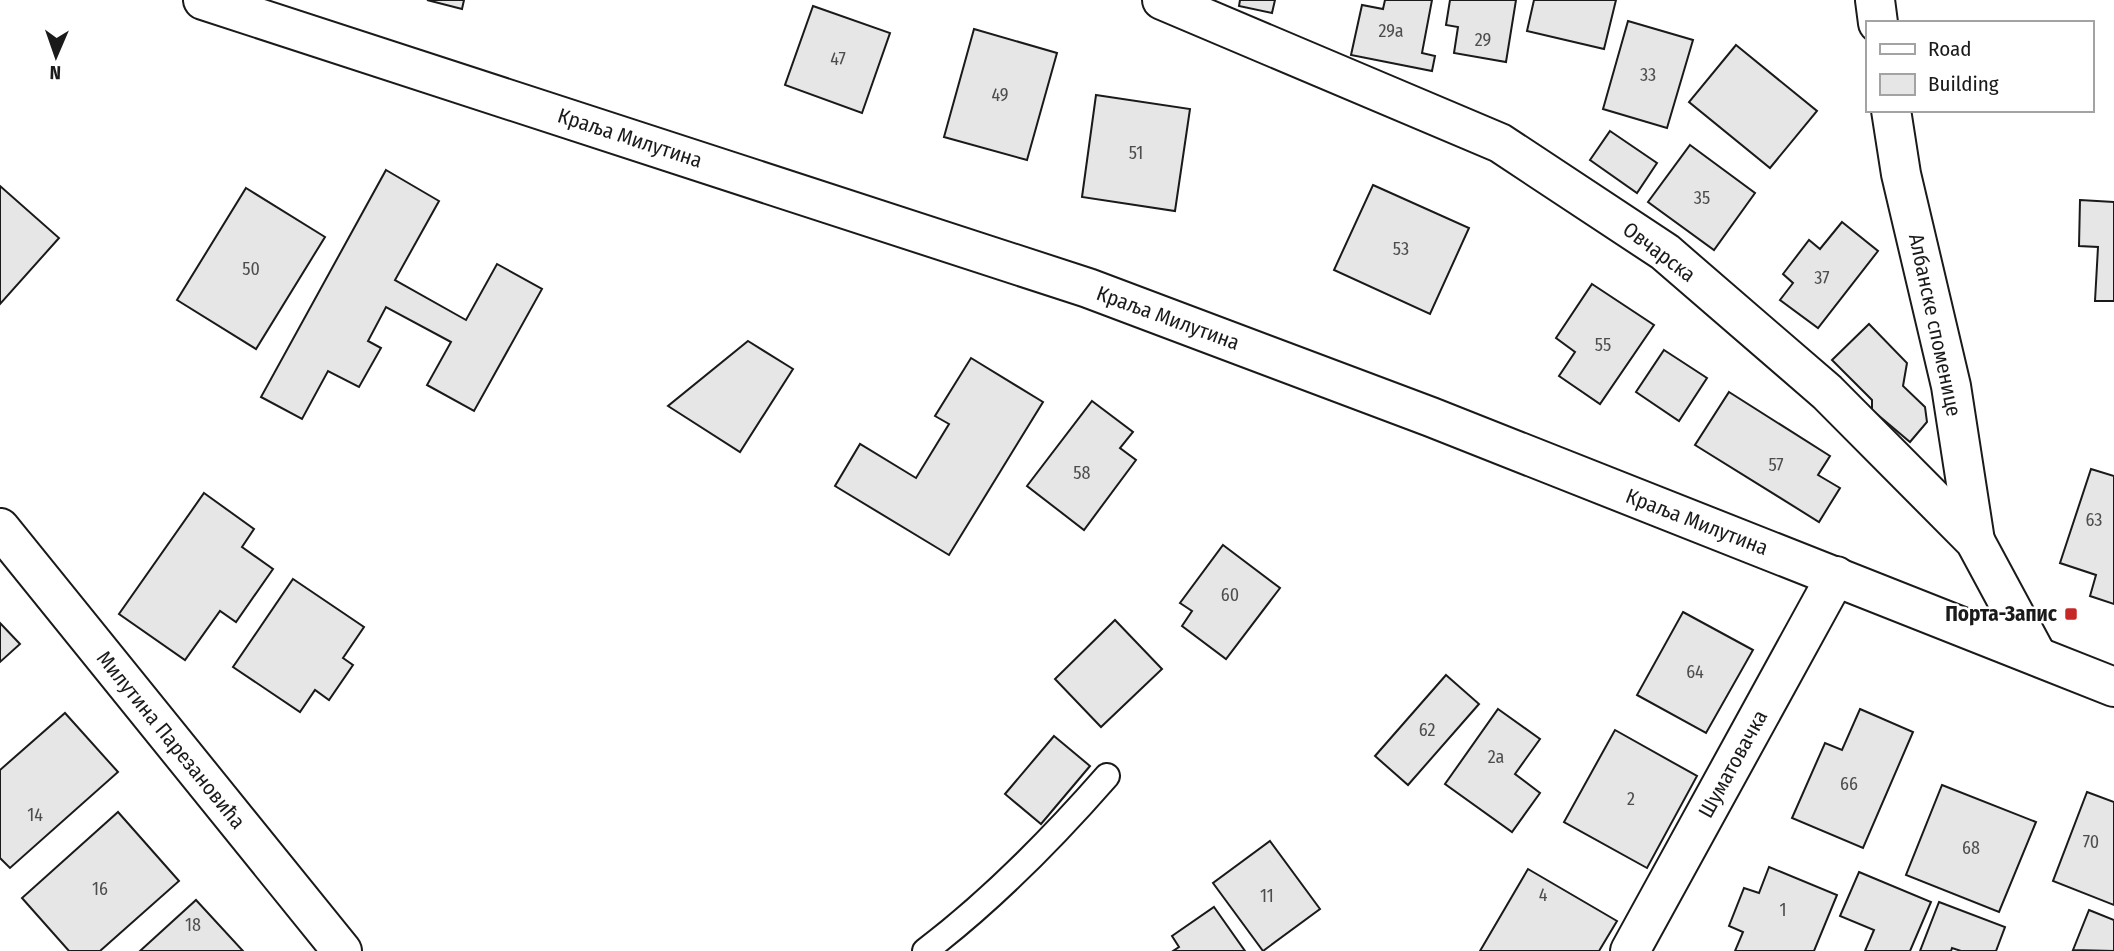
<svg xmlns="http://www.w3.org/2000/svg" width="2114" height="951" viewBox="0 0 2114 951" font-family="'Fira Sans Condensed',sans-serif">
<rect width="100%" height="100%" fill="#fff"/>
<g fill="#e6e6e6" stroke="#1a1a1a" stroke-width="2">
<path d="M427 0H464L462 9Z"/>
<path d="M1240 0H1275L1272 13 1239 6Z"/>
<path d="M1385 0H1432L1422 53 1435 56 1432 71 1351 55 1362 5 1383 9Z"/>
<path d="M1450 0H1516L1506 62 1454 53 1458 27 1446 25Z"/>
<path d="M1534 0H1616L1604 49 1527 31Z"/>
<path d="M813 6 890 33 862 113 785 85Z"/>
<path d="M1628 21 1693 40 1667 128 1603 109Z"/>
<path d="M974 29 1057 53 1027 160 944 137Z"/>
<path d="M1736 45 1817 111 1770 168 1689 102Z"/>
<path d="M1096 95 1190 109 1175 211 1082 197Z"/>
<path d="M1610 131 1657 163 1637 193 1590 160Z"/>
<path d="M1690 145 1755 193 1714 250 1648 202Z"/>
<path d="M386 170 439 201 395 280 466 320 497 264 542 289 474 411 427 385 451 342 386 307 368 341 381 348 359 387 328 371 302 419 261 397Z"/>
<path d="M1373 185 1469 228 1430 314 1334 270Z"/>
<path d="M0 186 59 238 0 304Z"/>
<path d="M246 188 325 237 256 349 177 300Z"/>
<path d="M2080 200 2114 202V301H2095L2098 247 2079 246Z"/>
<path d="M1842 222 1878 251 1818 328 1780 300 1793 283 1783 274 1809 240 1820 249Z"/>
<path d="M1592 284 1654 325 1600 404 1559 376 1575 352 1556 338Z"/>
<path d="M1869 324 1907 363 1903 386 1925 407 1927 422 1910 442 1872 410V400L1832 360Z"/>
<path d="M748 341 793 369 740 452 668 406Z"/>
<path d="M1664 350 1707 378 1679 421 1636 392Z"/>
<path d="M971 358 1043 402 949 555 835 486 860 444 916 478 949 424 935 416Z"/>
<path d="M1729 392 1830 456 1818 475 1840 488 1819 522 1695 445Z"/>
<path d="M1092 401 1133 432 1120 448 1136 460 1084 530 1027 486Z"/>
<path d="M2091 469 2114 476V604L2090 596 2096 575 2060 563Z"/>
<path d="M204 493 254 529 242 547 273 569 236 622 220 611 185 660 119 614Z"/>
<path d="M1223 545 1280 588 1226 659 1182 626 1192 611 1180 603Z"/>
<path d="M293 579 364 627 343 658 353 665 329 700 315 690 300 712 233 667Z"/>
<path d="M1683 612 1753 650 1706 733 1637 695Z"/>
<path d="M1115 620 1162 669 1101 727 1055 679Z"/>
<path d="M0 623 20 644 0 662Z"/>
<path d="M1446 675 1479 704 1408 785 1375 756Z"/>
<path d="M1498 709 1540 739 1515 774 1540 793 1512 832 1445 784Z"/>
<path d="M1860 709 1913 732 1863 848 1792 818 1825 743 1842 750Z"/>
<path d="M65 713 118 772 10 868 0 858V770Z"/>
<path d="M1615 730 1697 776 1647 868 1564 822Z"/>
<path d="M1054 736 1090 766 1041 824 1005 794Z"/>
<path d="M1942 785 2036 822 1999 912 1906 875Z"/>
<path d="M2087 792 2114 802V905L2053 881Z"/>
<path d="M118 812 179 881 100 951H69L22 898Z"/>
<path d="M1270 841 1320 909 1263 951 1213 883Z"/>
<path d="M1769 867 1837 895 1814 951H1735L1743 932 1729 926 1744 888 1759 893Z"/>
<path d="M1528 869 1617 921 1599 951H1480Z"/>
<path d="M1859 872 1931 902 1910 951H1865L1874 930 1840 916Z"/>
<path d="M196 900 243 951H140Z"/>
<path d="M1939 902 2005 927 1996 951H1961L1952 948 1951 951H1920Z"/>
<path d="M1214 907 1245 951H1173L1179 947 1172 936Z"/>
<path d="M2089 910 2114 920V951L2073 950Z"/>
</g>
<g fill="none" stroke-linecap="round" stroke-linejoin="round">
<g stroke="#1a1a1a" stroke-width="28">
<path id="lane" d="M925 951C992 900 1051 840 1107 776"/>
</g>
<g stroke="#1a1a1a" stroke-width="42">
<g id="street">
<path d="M1162 0 1500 143 1665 252 1827 392 1975 541 2037 656"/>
<path d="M1875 0 1878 23"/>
<path d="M1891 110 1901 174 1951 386 1975 541"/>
<path d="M0 528 342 951"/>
<path d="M1630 951 1836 576"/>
</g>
</g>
<g stroke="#1a1a1a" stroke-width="42">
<path id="secondary" d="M203 0 1088 288 1431 417 2114 687"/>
</g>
<use href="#lane" stroke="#fff" stroke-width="24"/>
<use href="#street" stroke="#fff" stroke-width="38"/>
<use href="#secondary" stroke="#fff" stroke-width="38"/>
</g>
<rect fill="#c62828" stroke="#fff" stroke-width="2.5" x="2064" y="607" width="14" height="14" rx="3.5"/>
<g text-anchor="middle" stroke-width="5" stroke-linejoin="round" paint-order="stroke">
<g font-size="18" fill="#4d4d4d">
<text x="1391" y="37">29a</text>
<text x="1483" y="46">29</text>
<text x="838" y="65">47</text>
<text x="1648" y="81">33</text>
<text x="1000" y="101">49</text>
<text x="1136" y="159">51</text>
<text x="1702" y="204">35</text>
<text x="1401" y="255">53</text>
<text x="251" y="275">50</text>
<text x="1822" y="284">37</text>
<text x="1603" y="351">55</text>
<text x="1776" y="471">57</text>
<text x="1082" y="479">58</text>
<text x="2094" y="526">63</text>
<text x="1230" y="601">60</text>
<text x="1695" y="678">64</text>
<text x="1427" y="736">62</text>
<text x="1496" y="763">2a</text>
<text x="1849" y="790">66</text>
<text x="1631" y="805">2</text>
<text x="35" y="821">14</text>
<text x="2091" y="848">70</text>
<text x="1971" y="854">68</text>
<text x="100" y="895">16</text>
<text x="1543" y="901">4</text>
<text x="1267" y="902">11</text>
<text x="1783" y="916">1</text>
<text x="193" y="931">18</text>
</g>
<g font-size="21" fill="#1a1a1a" stroke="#fff">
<text transform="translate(630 138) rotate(18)" y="7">Краља Милутина</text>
<text transform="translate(1659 252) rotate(37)" y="7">Овчарска</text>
<text transform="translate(1168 318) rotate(20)" y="7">Краља Милутина</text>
<text transform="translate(1935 325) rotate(78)" y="7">Албанске споменице</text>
<text transform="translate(1697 522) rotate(21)" y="7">Краља Милутина</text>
<text transform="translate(171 740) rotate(51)" y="7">Милутина Парезановића</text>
<text transform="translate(1733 764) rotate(-61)" y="7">Шуматовачка</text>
</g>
<g font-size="21" font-weight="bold" fill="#1a1a1a" stroke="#fff" text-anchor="end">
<text x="2057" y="621">Порта-Запис</text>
</g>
</g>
<rect x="1866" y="21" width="228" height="91" fill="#ffffff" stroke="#a3a3a3" stroke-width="2"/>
<rect x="1880" y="44" width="35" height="10" fill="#ffffff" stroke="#a3a3a3" stroke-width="2"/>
<text x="1928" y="56" font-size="21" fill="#1a1a1a">Road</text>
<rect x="1880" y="74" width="35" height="21" fill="#e6e6e6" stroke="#a3a3a3" stroke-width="2"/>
<text x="1928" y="91" font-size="21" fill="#1a1a1a">Building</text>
<g transform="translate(56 56) rotate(182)" stroke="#ffffff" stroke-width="5" paint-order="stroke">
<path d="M0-5L12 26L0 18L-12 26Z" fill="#1a1a1a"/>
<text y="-10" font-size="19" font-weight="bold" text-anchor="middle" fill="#1a1a1a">N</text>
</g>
</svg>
